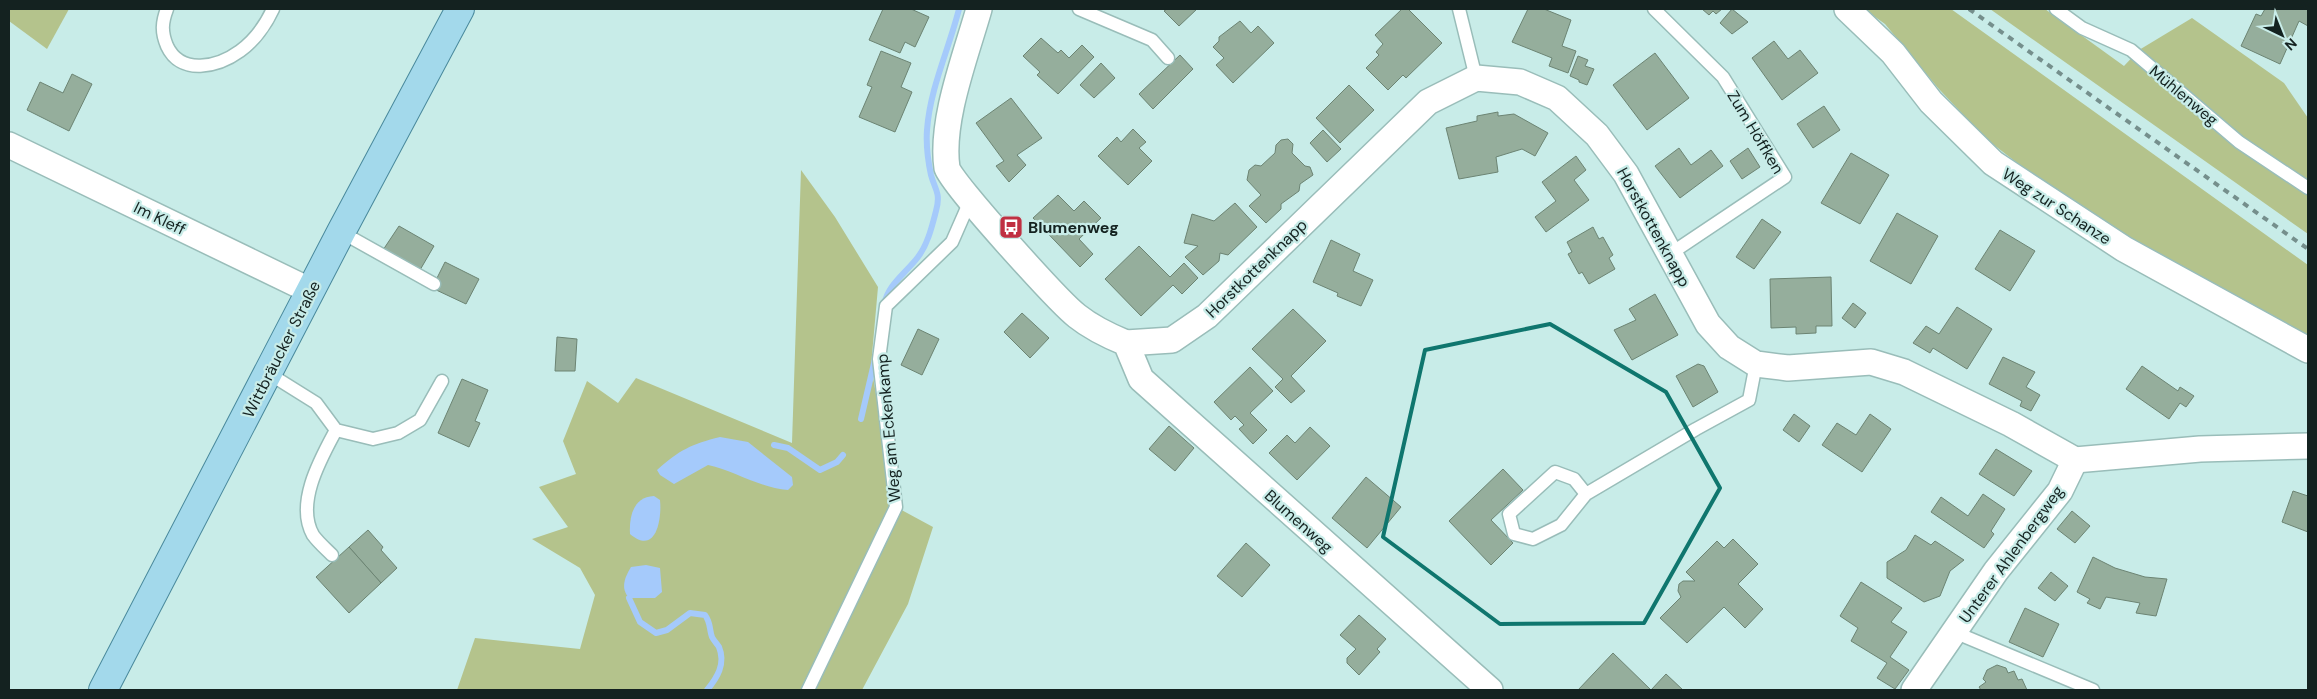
<svg xmlns="http://www.w3.org/2000/svg" width="2317" height="699" viewBox="0 0 2317 699" font-family="'DM Sans',sans-serif">
<rect width="100%" height="100%" fill="#c8ece8"/>
<g fill="#b4c38c">
<path d="M9 9H69L47 49 9 21Z"/>
<path d="M1864 9H1951L2308 265V336L2148 251 2039 180 1985 138 1938 88 1885 24Z"/>
<path d="M1990 9H2045L2124 66 2139 50 2192 18 2284 83 2308 118V234Z"/>
<path d="M801 170 835 217 878 287 871 366 896 507 933 527 908 604 862 690H457L475 638 580 649 595 595 580 568 532 539 568 527 539 487 576 474 563 441 587 381 618 403 636 378 792 443Z"/>
</g>
<g fill="#a5cafb">
<path d="M720 437 748 442 792 477 793 485 788 490C760 488 735 471 708 465L674 484 660 475 657 470C679 450 692 444 720 437Z"/>
<path d="M654 496 660 500C662 519 656 556 630 534 629 517 633 497 654 496Z"/>
<path d="M646 565 660 568 662 592 655 598H629C620 588 625 577 631 567Z"/>
</g>
<g fill="none" stroke-linecap="round" stroke-linejoin="round">
<g stroke="#a5cafb" stroke-width="6">
<path d="M884 305C888 284 906 273 918 257 928 244 932 226 936 211 941 193 935 190 931 175 928 161 926 144 927 130 930 88 949 49 959 9"/>
<path d="M861 419 875 359"/>
<path d="M774 445 788 448 820 470 837 462 843 455"/>
<path d="M629 598 640 622 656 633 667 630 690 613 705 615C711 623 709 629 712 637 714 641 717 644 719 647 726 664 717 678 707 690"/>
</g>
</g>
<g fill="#95ae9c" stroke="#6c8473">
<path d="M883 9H911L929 17 915 47 905 42 900 53 869 40Z"/>
<path d="M1167 9H1197L1179 26 1164 11Z"/>
<path d="M1402 9H1408L1442 43 1406 78 1403 75 1388 90 1366 68 1379 55 1376 52 1383 44 1375 35Z"/>
<path d="M1528 9H1544L1571 20 1562 46 1576 51 1568 73 1549 66 1552 58 1512 42Z"/>
<path d="M1702 9H1722L1716 14 1713 11 1709 15Z"/>
<path d="M1732 9 1748 22 1732 34 1720 23Z"/>
<path d="M2265 9H2308V26L2299 21 2280 64 2241 46 2256 14 2261 16Z"/>
<path d="M1240 21 1251 33 1258 26 1274 43 1233 83 1216 65 1224 58 1213 47 1219 41V37Z"/>
<path d="M1041 38 1058 53 1061 50 1069 58 1082 45 1094 57 1058 94 1037 75 1040 72 1023 56Z"/>
<path d="M1774 41 1788 59 1800 50 1818 73 1782 100 1752 58Z"/>
<path d="M881 51 911 63 901 87 912 92 895 132 859 117 872 87 867 85Z"/>
<path d="M1655 53 1689 98 1647 130 1613 85Z"/>
<path d="M1180 55 1193 69 1153 109 1139 94Z"/>
<path d="M1578 56 1588 60 1585 66 1594 69 1587 85 1579 82V80L1570 76Z"/>
<path d="M1101 63 1115 78 1094 98 1080 85Z"/>
<path d="M72 74 92 84 69 131 27 110 40 82 63 93Z"/>
<path d="M1349 85 1374 110 1340 143 1316 118Z"/>
<path d="M1011 98 1042 138 1017 155 1026 165 1009 182 996 166 1004 161 976 123Z"/>
<path d="M1824 106 1840 130 1813 148 1797 124Z"/>
<path d="M1498 112V116L1514 114 1548 133 1535 156 1522 149 1496 157 1498 172 1459 179 1446 128 1477 121V116Z"/>
<path d="M1133 129 1146 142 1139 148 1152 161 1128 185 1098 156 1117 137 1121 142Z"/>
<path d="M1323 130 1341 149 1327 162 1310 143Z"/>
<path d="M1288 139 1293 144 1292 153 1305 166 1310 167 1313 175 1300 184 1299 191 1281 204V209L1266 223 1249 206 1261 195 1247 180 1249 170 1255 165 1261 166 1275 153 1276 145 1281 140Z"/>
<path d="M1679 148 1691 165 1711 150 1723 166 1680 198 1655 166Z"/>
<path d="M1748 148 1760 167 1742 179 1730 161Z"/>
<path d="M1851 153 1889 175 1860 224 1821 203Z"/>
<path d="M1576 156 1586 170 1574 180 1589 200 1546 232 1535 217 1556 201 1542 182Z"/>
<path d="M1058 195 1074 211 1084 201 1101 218 1079 239 1093 254 1080 267 1033 218Z"/>
<path d="M1235 203 1257 227 1228 255 1220 253 1219 261 1203 275 1185 257 1198 246 1184 243 1192 214 1214 221Z"/>
<path d="M1897 213 1938 236 1911 284 1870 261Z"/>
<path d="M1762 219 1781 232 1754 269 1736 257Z"/>
<path d="M399 226 434 246 420 270 383 250Z"/>
<path d="M1593 227 1599 239 1603 237 1613 255 1609 258 1615 269 1589 284 1582 272 1579 274 1568 254 1572 252 1567 242Z"/>
<path d="M2000 230 2035 251 2010 291 1975 269Z"/>
<path d="M1331 240 1360 254 1353 271 1373 280 1361 306 1337 296 1338 293 1313 282Z"/>
<path d="M1139 246 1170 277 1184 263 1198 278 1182 294 1173 285 1141 316 1105 279Z"/>
<path d="M445 262 479 279 466 304 432 288Z"/>
<path d="M1831 277 1832 326H1816V333L1796 334V327L1771 328 1770 279Z"/>
<path d="M1655 294 1678 335 1632 360 1614 330 1636 320 1629 309Z"/>
<path d="M1853 303 1866 313 1855 328 1842 318Z"/>
<path d="M1957 307 1992 329 1967 369 1933 348 1930 353 1913 343 1926 326 1939 334Z"/>
<path d="M1293 309 1326 341 1291 376 1305 391 1291 403 1275 387 1283 379 1252 349Z"/>
<path d="M1022 313 1049 338 1030 358 1004 332Z"/>
<path d="M918 329 939 339 922 375 901 365Z"/>
<path d="M557 337 577 339 575 371H555Z"/>
<path d="M2003 357 2035 372 2026 387 2040 395 2031 411 2020 406 2022 401 1989 384Z"/>
<path d="M1698 364 1704 366 1718 392 1693 407 1676 376Z"/>
<path d="M2142 366 2178 391 2180 387 2194 396 2186 407 2180 403 2169 419 2126 389Z"/>
<path d="M1250 367 1273 391 1250 413 1267 430 1253 444 1239 429 1244 425 1235 416 1231 420 1214 402Z"/>
<path d="M462 379 488 390 475 421 480 423 469 447 438 433Z"/>
<path d="M1794 414 1810 426 1799 442 1783 430Z"/>
<path d="M1870 414 1891 429 1862 472 1822 445 1837 423 1856 435Z"/>
<path d="M1169 426 1194 448 1175 471 1149 449Z"/>
<path d="M1310 427 1330 446 1297 480 1269 453 1287 435 1295 443Z"/>
<path d="M1996 449 2032 471 2014 496 1979 474Z"/>
<path d="M1503 469 1523 490 1491 520 1513 543 1491 565 1449 521Z"/>
<path d="M1366 477 1401 507 1367 548 1332 518Z"/>
<path d="M2293 491 2308 496V532L2282 522Z"/>
<path d="M1983 494 2005 509 1991 531 1994 534 1984 548 1931 512 1941 497 1968 516Z"/>
<path d="M2072 511 2090 526 2075 543 2057 529Z"/>
<path d="M368 530 383 547 381 550 397 568 381 583 349 547Z"/>
<path d="M1915 535 1931 545 1935 541 1964 560 1950 571 1940 596 1924 602 1887 578V562L1906 550Z"/>
<path d="M1733 539 1758 564 1738 584 1763 609 1745 628 1724 607 1687 643 1660 618 1681 597 1678 591 1679 584 1683 581H1695L1686 572 1717 541 1724 548Z"/>
<path d="M1246 543 1270 565 1242 597 1217 576Z"/>
<path d="M349 547 381 583 349 613 316 577Z"/>
<path d="M2093 557 2115 568 2145 577 2167 579 2156 616 2136 613 2140 603 2106 597 2100 609 2087 603 2090 599 2077 592Z"/>
<path d="M2051 572 2068 586 2055 601 2038 588Z"/>
<path d="M1861 582 1902 608 1891 622 1907 632 1890 657 1909 670 1895 689 1877 678 1887 663 1851 641 1858 628 1840 616Z"/>
<path d="M2025 608 2059 624 2043 657 2009 642Z"/>
<path d="M1359 615 1386 639 1377 649 1380 652 1359 675 1347 663V658L1356 649 1340 635Z"/>
<path d="M1613 653 1651 690 1666 674 1683 690H1578Z"/>
<path d="M1997 665 2006 668 2008 673 2014 671 2018 680 2022 679 2027 690H1981L1979 687 1986 682 1983 679 1987 670Z"/>
</g>
<g fill="none" stroke-linecap="round" stroke-linejoin="round">
<g stroke="#99bdb9" stroke-width="15">
<g id="lane">
<path d="M167 9C162 22 161 32 167 46 181 76 218 67 240 51 254 41 266 24 273 9"/>
<path d="M1079 9 1152 40 1168 58"/>
<path d="M1459 9 1476 78"/>
<path d="M1654 9 1723 77 1785 177 1670 254"/>
<path d="M2056 9 2082 28 2131 50 2239 142 2308 188"/>
<path d="M341 232 434 284"/>
<path d="M268 373 316 403 336 430 373 439 398 433 420 420 442 381"/>
<path d="M1586 494 1574 479 1555 472 1509 514 1514 534 1533 539 1561 525 1586 494 1696 429 1749 400 1756 364"/>
<path d="M332 555C326 549 318 542 313 535 295 503 321 458 336 430"/>
<path d="M1954 632 2093 690"/>
<path d="M808 690 896 507 879 359 886 306 952 242 970 201"/>
</g>
</g>
<g stroke="#99bdb9" stroke-width="28">
<g id="street">
<path d="M979 9C966 55 940 121 947 168 950 182 1060 303 1077 316 1092 328 1109 336 1126 343L1141 379 1490 690"/>
<path d="M1847 9 1893 53 1931 102 1993 163 2124 249 2308 350"/>
<path d="M9 145 311 291"/>
<path d="M1126 343 1172 340 1207 316 1428 102 1476 78 1520 82 1557 98 1597 135 1626 174 1708 324 1729 347 1756 364 1788 368 1871 362 1904 372 2011 424 2075 460"/>
<path d="M2075 460 2200 449 2308 446"/>
<path d="M1914 690 1996 571 2060 491 2075 460"/>
</g>
</g>
<g stroke="#49899c" stroke-width="30">
<path id="primary" d="M103 690 341 232 460 9"/>
</g>
<use href="#lane" stroke="#fff" stroke-width="12"/>
<use href="#street" stroke="#fff" stroke-width="25"/>
<use href="#primary" stroke="#a3d9eb" stroke-width="28"/>
<path stroke="#758f8c" stroke-width="4" stroke-dasharray="6 6" stroke-linecap="butt" d="M1969 9 2308 249"/>
</g>
<path fill="none" stroke="#0f766e" stroke-width="4" stroke-linejoin="round" d="M1550 324 1666 392 1720 488 1644 623 1500 624 1383 537 1425 350Z"/>
<defs>
<g id="bus-square" transform="scale(1.25)"><rect x="-9" y="-9" width="18" height="18" rx="4" fill="#c03042" stroke="#c8ece8"/><path d="M-5-6H5V4H4V6H2V4H-2V6H-4V4H-5ZM-3.5-4V0h7V-4ZM-3.5 1.2v1.5H-2V1.2ZM2 1.2v1.5H3.5V1.2Z" fill="#fff"/></g>
</defs>
<g fill-rule="evenodd">
<use href="#bus-square" x="1011" y="227"/>
</g>
<g text-anchor="middle" stroke-width="4.5" stroke-linejoin="round" paint-order="stroke">
<g font-size="16" fill="#142220" stroke="#c8ece8">
<text transform="translate(2184 95) rotate(40)" y="6">Mühlenweg</text>
<text transform="translate(1756 132) rotate(59)" y="6">Zum Höffken</text>
<text transform="translate(2057 206) rotate(33)" y="6">Weg zur Schanze</text>
<text transform="translate(160 218) rotate(26)" y="6">Im Kleff</text>
<text transform="translate(1654 227) rotate(61)" y="6">Horstkottenknapp</text>
<text transform="translate(1256 268) rotate(-44)" y="6">Horstkottenknapp</text>
<text transform="translate(281 349) rotate(-63)" y="6">Wittbräucker Straße</text>
<text transform="translate(888 428) rotate(-95)" y="6">Weg am Eckenkamp</text>
<text transform="translate(1299 521) rotate(42)" y="6">Blumenweg</text>
<text transform="translate(2011 554) rotate(-54)" y="6">Unterer Ahlenbergweg</text>
</g>
<g font-size="16" font-weight="bold" fill="#142220" stroke="#c8ece8" text-anchor="start">
<text x="1028" y="233">Blumenweg</text>
</g>
</g>
<rect width="2317" height="699" fill="none" stroke="#142220" stroke-width="20"/>
<g transform="translate(2282 35) rotate(137)" stroke="#c8ece8" stroke-width="4" paint-order="stroke">
<path d="M0-4L9 19L0 12L-9 19Z" fill="#142220"/>
<text y="-8" font-size="14" font-weight="bold" text-anchor="middle" fill="#142220">N</text>
</g>
</svg>
